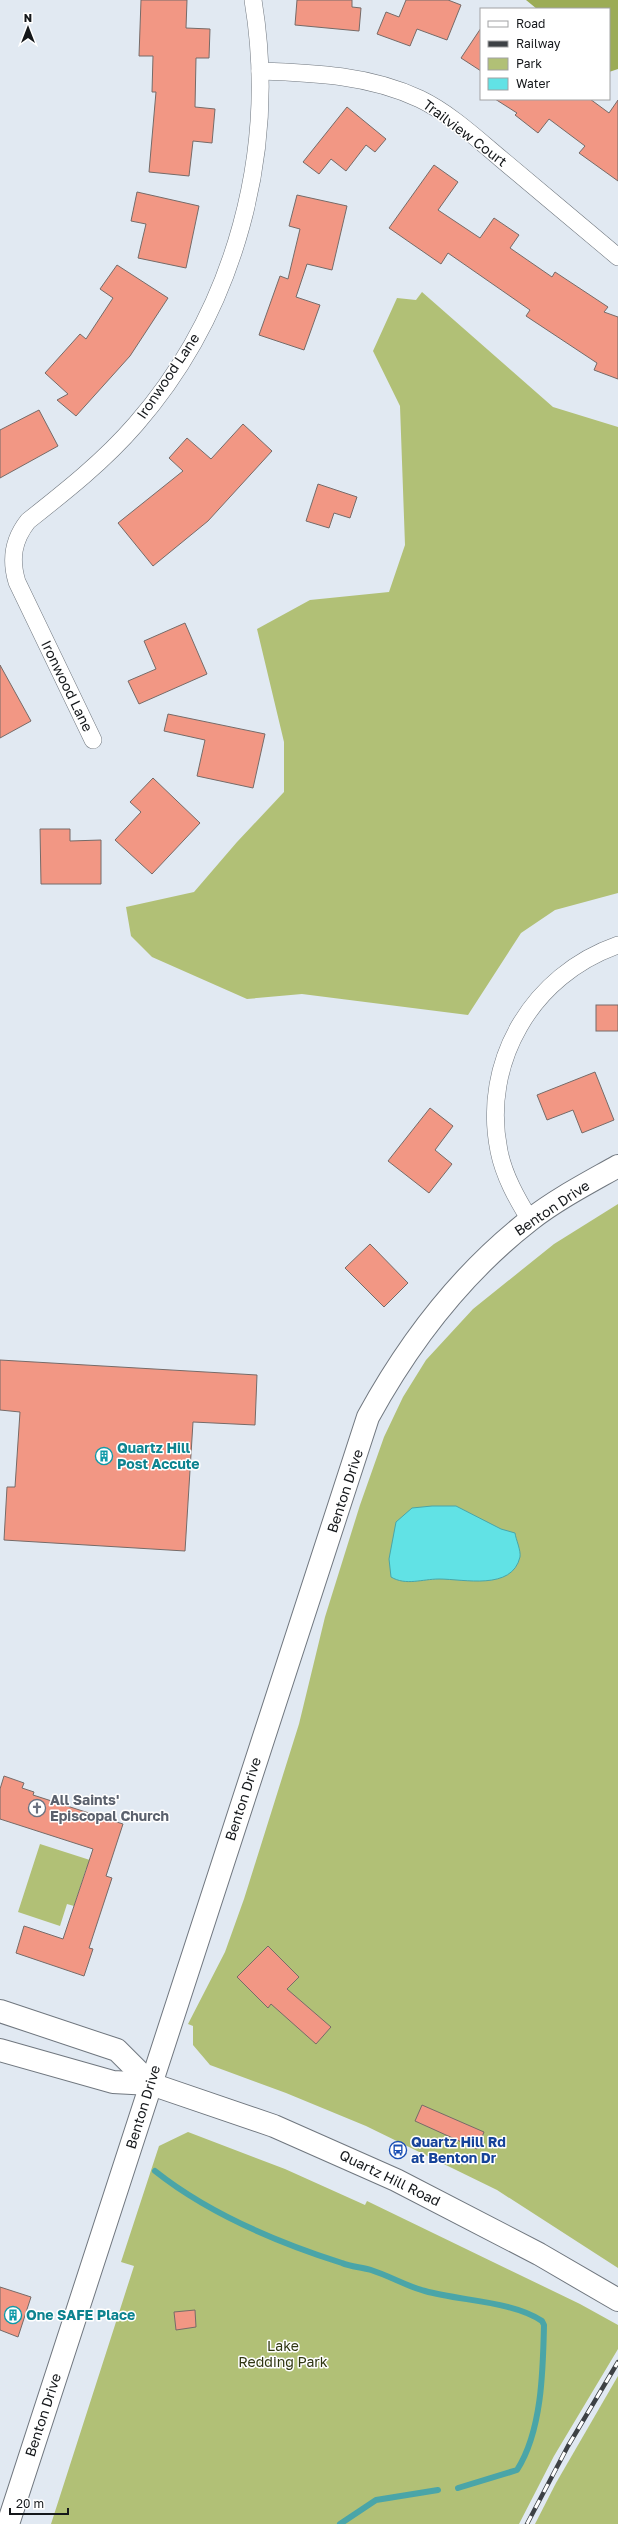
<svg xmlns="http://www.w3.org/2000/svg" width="618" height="2524" viewBox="0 0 618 2524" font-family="'Golos Text',sans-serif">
<rect width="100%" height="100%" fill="#e1e9f2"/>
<g fill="#b1c076">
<path d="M422 292 553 407 618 427V893L555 910 521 933 468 1015 302 994 247 999 152 957 131 936 126 907 194 892 237 842 284 792V742L257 629 310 600 389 592 405 545 400 406 373 351 397 298 416 300Z"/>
<path d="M618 1204V2268L497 2190 366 2126 286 2093 210 2065 193 2045V2026L188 2024 225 1952 244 1899 299 1724 325 1617 360 1505 384 1437 403 1397 426 1360 473 1309 554 1244Z"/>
<path d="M40 1844 93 1861 86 1869 74 1906 67 1904 60 1926 18 1912Z"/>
<path d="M188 2132 285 2169 365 2205 367 2201 580 2304 618 2325V2349L554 2456 519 2524H51L134 2266 121 2262 159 2146Z"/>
<path d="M618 2376V2524H535L556 2483Z"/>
</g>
<path fill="#9cac56" d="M526 0H618V69L609 72V9H537Z"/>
<path fill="#61e2e5" stroke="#4aa5a8" d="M432 1506H456L501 1529 515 1533C516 1540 521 1550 520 1557 512 1591 464 1579 439 1579 422 1579 406 1586 391 1577L389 1559 396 1522 412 1508Z"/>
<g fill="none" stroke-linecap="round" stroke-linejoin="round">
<g stroke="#4aa5a8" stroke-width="6">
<path d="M155 2171C209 2214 276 2242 342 2263 351 2267 362 2267 371 2270 390 2276 406 2286 425 2291 460 2301 513 2301 542 2321L544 2325C543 2370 542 2431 517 2470L458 2488"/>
<path d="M340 2524 376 2500 438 2490"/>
</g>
</g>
<g fill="#f29784" stroke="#766b68">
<path d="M141 0H187L186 28 210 29 209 58H196L195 107 215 109 212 143 193 141 189 176 149 172 156 92H152L153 56H139Z"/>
<path d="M297 0H352V7L361 8 359 31 295 25Z"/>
<path d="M406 0H448L461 5 447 40 417 29 410 46 377 34 386 12 399 17Z"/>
<path d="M481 28V71L461 58Z"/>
<path d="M495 99H590L609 113 618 100V181L579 153 585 146 549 119 538 133 515 115 517 113Z"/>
<path d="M347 107 386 139 375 152 366 145 346 171 331 159 319 174 303 162Z"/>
<path d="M434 165 458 182 438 210 480 238 494 218 519 235 510 248 552 277 555 272 608 307 604 312 618 317V379L594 370 597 363 526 316 530 310 448 253 441 264 389 228Z"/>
<path d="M137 192 199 206 186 268 138 258 146 224 131 221Z"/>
<path d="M297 195 347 206 332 270 307 264 296 297 320 305 304 350 259 335 280 276 288 279 300 229 289 226Z"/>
<path d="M117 265 168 298 130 356 76 416 57 400 68 394 45 373 80 334 86 339 113 298 100 289Z"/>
<path d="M39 410 58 446 0 478V430Z"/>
<path d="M243 424 272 451 208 521 153 566 118 523 183 471 169 458 187 438 211 459Z"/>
<path d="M318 484 357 497 350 518 334 513 329 528 306 521Z"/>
<path d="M185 623 207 674 139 704 128 681 156 669 144 641Z"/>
<path d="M0 665 31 721 0 738Z"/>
<path d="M168 714 265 734 253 788 197 776 205 740 164 731Z"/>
<path d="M153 778 200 823 152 874 115 840 141 812 130 802Z"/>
<path d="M40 829H70V841L101 840V884H41Z"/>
<rect x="596" y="1005" width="22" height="26"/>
<path d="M595 1072 614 1120 582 1133 573 1110 547 1120 537 1095Z"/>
<path d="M430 1108 453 1126 435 1150 452 1164 429 1193 388 1161Z"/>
<path d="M370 1244 408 1283 384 1307 345 1268Z"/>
<path d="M0 1360 257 1375 255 1425 193 1422 185 1551 4 1540 7 1487H15L20 1412 0 1410Z"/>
<path d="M4 1776 24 1783 22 1788 34 1792 33 1795 123 1824 106 1876 112 1878 89 1948 93 1949 84 1976 16 1953 24 1926 63 1939 93 1849 0 1819V1789Z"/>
<path d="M268 1946 299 1977 287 1989 331 2027 316 2044 271 2004 268 2008 237 1977Z"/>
<path d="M422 2105 484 2132 477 2149 415 2121Z"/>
<path d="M0 2287 31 2297 18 2337 0 2330Z"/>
<path d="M195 2310 196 2327 176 2330 174 2312Z"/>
</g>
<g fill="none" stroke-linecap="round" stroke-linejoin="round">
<g stroke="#70777f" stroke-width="18">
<g id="street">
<path d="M260 71C315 73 369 75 420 99 449 113 475 137 500 158 539 191 579 224 618 257"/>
<path d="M93 740 17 582C10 559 13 540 28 521 66 491 104 461 136 424 236 309 278 150 253 0"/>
<path d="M530 1220C517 1199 504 1176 499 1151 481 1062 532 975 618 945"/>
</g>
</g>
<g stroke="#70777f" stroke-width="24">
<g id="secondary">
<path d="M0 2011 117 2050 151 2084"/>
<path d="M0 2050 113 2082 151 2084 274 2126 396 2180 539 2254 618 2300"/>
<path d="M8 2524 368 1417C409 1342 462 1273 530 1220 557 1199 588 1183 618 1166"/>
</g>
</g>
<use href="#street" stroke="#fff" stroke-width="17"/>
<use href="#secondary" stroke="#fff" stroke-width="22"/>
<g stroke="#3d4145" stroke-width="4.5">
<path id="rail" d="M527 2524 568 2446 618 2362"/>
</g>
<use href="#rail" stroke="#fff" stroke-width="3" stroke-dasharray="9" stroke-linecap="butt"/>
</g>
<defs>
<g id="building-ring" transform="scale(0.9)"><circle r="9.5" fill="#fff" stroke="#0f9aa8" stroke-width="1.5"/><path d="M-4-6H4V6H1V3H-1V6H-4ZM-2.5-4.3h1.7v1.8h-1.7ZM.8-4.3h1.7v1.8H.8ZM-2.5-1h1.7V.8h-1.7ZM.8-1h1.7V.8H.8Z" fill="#0f9aa8"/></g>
<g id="church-ring" transform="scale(0.9)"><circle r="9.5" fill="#fff" stroke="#6b7280" stroke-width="1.5"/><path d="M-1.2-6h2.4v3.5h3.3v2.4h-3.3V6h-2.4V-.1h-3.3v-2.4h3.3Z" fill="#6b7280"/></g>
<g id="bus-ring" transform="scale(0.9)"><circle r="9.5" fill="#fff" stroke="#1a4fb4" stroke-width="1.5"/><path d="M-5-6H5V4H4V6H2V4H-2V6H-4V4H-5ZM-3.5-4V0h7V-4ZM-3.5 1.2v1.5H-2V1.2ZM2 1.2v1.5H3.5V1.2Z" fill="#1a4fb4"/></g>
</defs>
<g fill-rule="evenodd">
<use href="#building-ring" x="104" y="1456"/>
<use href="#church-ring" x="37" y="1808"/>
<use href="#bus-ring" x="398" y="2150"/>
<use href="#building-ring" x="13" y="2315"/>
</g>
<g text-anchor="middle" stroke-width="3" stroke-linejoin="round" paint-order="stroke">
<g font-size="14" fill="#14171a" stroke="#fff">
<text transform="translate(465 133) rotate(37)" y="5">Trailview Court</text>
<text transform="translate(168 376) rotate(-56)" y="5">Ironwood Lane</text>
<text transform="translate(67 686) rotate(64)" y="5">Ironwood Lane</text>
<text transform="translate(552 1208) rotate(-34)" y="5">Benton Drive</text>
<text transform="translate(345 1491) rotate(-72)" y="5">Benton Drive</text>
<text transform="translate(243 1799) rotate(-72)" y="5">Benton Drive</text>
<text transform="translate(143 2107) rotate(-73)" y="5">Benton Drive</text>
<text transform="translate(390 2178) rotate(26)" y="5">Quartz Hill Road</text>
<text transform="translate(43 2415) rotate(-72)" y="5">Benton Drive</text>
</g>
<g font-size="14" font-weight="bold" fill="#0d838f" stroke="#fff" text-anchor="start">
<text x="117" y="1453">Quartz Hill<tspan x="117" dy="16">Post Accute</tspan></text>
<text x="26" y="2320">One SAFE Place</text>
</g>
<g font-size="14" font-weight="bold" fill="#5b616d" stroke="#fff" text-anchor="start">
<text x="50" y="1805">All Saints'<tspan x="50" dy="16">Episcopal Church</tspan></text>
</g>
<g font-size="14" font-weight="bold" fill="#164399" stroke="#fff" text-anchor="start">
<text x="411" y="2147">Quartz Hill Rd<tspan x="411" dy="16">at Benton Dr</tspan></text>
</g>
<g font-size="14" fill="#2f3611" stroke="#fff">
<text x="283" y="2351">Lake<tspan x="283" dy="16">Redding Park</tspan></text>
</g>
</g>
<rect x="480" y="8" width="130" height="92" fill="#ffffff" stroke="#a1a2a3"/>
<rect x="488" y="21" width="20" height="6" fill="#ffffff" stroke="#a1a2a3"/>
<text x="516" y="28" font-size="12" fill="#14171a">Road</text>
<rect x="488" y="41" width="20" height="6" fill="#3d4145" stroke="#a1a2a3"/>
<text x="516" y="48" font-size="12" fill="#14171a">Railway</text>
<rect x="488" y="58" width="20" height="12" fill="#b1c076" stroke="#a1a2a3"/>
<text x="516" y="68" font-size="12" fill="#14171a">Park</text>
<rect x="488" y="78" width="20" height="12" fill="#61e2e5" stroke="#a1a2a3"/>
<text x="516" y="88" font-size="12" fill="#14171a">Water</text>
<g transform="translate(28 28)" stroke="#ffffff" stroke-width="3" paint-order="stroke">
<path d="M0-3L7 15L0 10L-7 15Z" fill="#14171a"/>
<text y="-6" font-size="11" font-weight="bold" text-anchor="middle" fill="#14171a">N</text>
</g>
<path d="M10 2508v6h58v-6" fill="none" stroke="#14171a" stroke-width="2"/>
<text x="16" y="2508" font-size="12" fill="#14171a" stroke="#ffffff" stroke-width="3" paint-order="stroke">20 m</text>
</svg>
